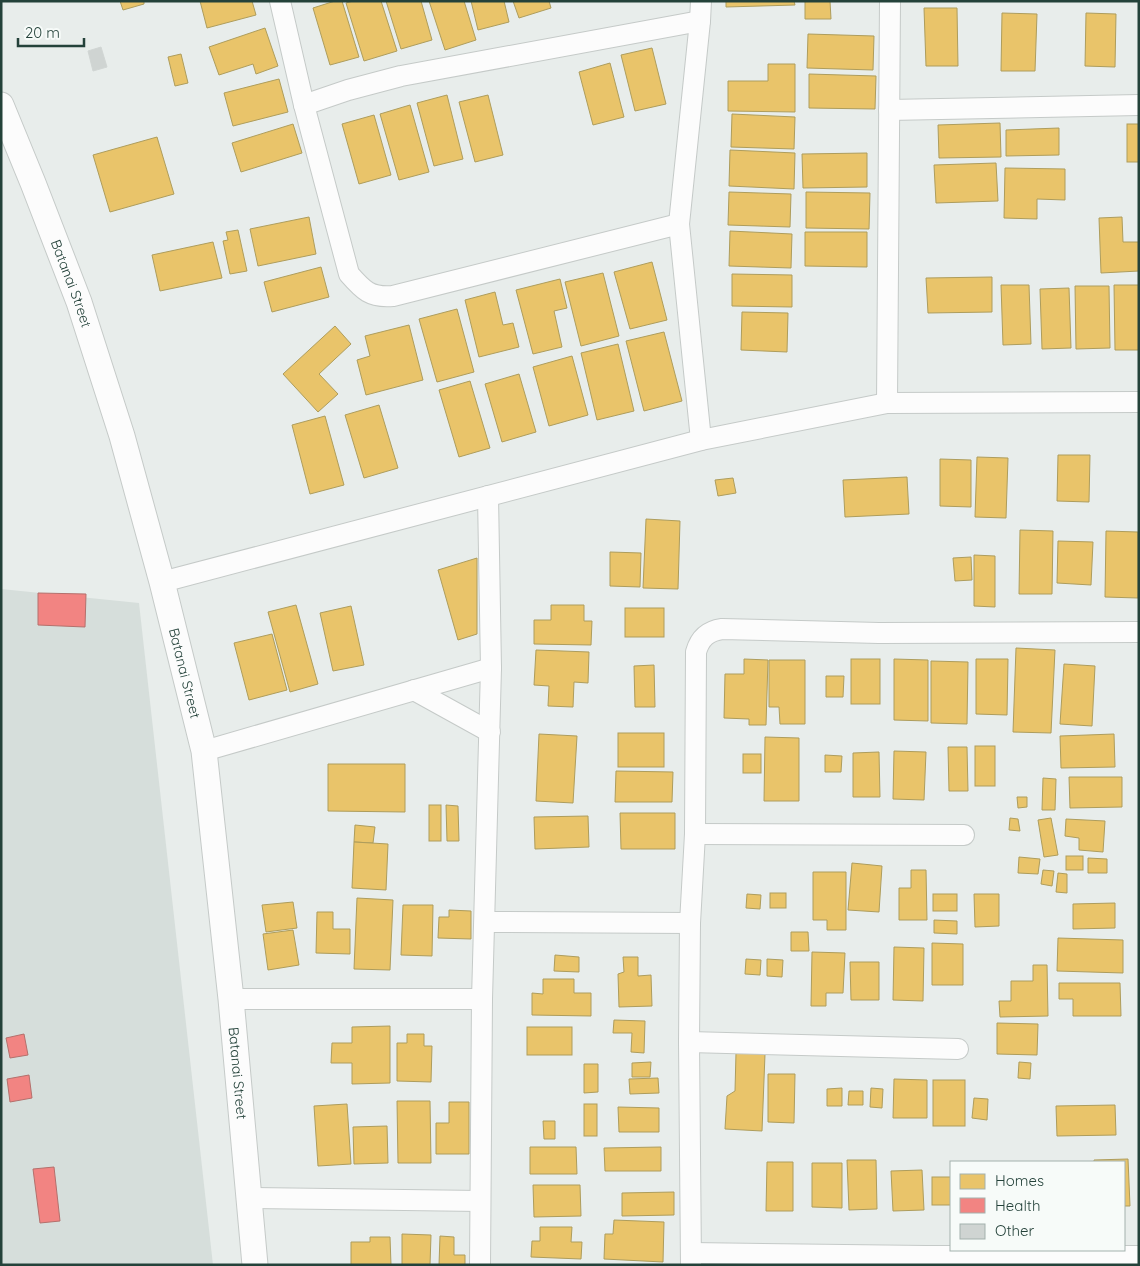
<svg xmlns="http://www.w3.org/2000/svg" width="1140" height="1266" viewBox="0 0 1140 1266" font-family="Quicksand,sans-serif">
<rect width="100%" height="100%" fill="#e8edeb"/>
<path fill="#d6dedb" d="M1 589 139 603 213 1265H1Z"/>
<g fill="#e9c46a" stroke="#ae9d5c">
<path d="M120 1H144V4L123 10Z"/>
<path d="M200 1H252L256 15 207 28Z"/>
<path d="M335 1H342L359 57 330 65 313 8Z"/>
<path d="M353 1H381L397 51 364 61 346 3Z"/>
<path d="M386 1H421L432 40 401 49Z"/>
<path d="M429 1H464L476 40 445 50Z"/>
<path d="M471 1H504L509 22 478 30Z"/>
<path d="M513 1H549L551 8 519 18Z"/>
<path d="M726 1H794L795 5 726 7Z"/>
<path d="M805 1H830L831 19H805Z"/>
<path d="M924 8H957L958 66H926Z"/>
<path d="M1002 13 1037 14 1035 71H1001Z"/>
<path d="M1086 13 1116 14 1115 67 1085 66Z"/>
<path d="M265 28 278 66 256 74 253 64 219 75 209 47Z"/>
<path d="M808 34 874 36 873 70 807 68Z"/>
<path d="M652 48 666 104 635 111 621 55Z"/>
<path d="M181 54 188 83 175 86 168 57Z"/>
<path d="M610 63 624 117 593 125 579 72Z"/>
<path d="M768 64H795V112L728 111V81H768Z"/>
<path d="M809 74 876 76 875 109 809 108Z"/>
<path d="M279 79 288 112 233 126 224 93Z"/>
<path d="M447 95 463 159 434 166 417 103Z"/>
<path d="M488 95 503 155 475 162 459 102Z"/>
<path d="M410 105 429 172 399 180 380 114Z"/>
<path d="M732 114 795 117 794 149 731 147Z"/>
<path d="M374 115 391 175 359 184 342 124Z"/>
<path d="M1000 123 1001 157 939 158 938 125Z"/>
<path d="M293 124 302 153 241 172 232 143Z"/>
<rect x="1127" y="124" width="12" height="38"/>
<path d="M1059 128V155L1006 156V130Z"/>
<path d="M157 137 174 194 110 212 93 155Z"/>
<path d="M730 150 795 153 794 189 729 186Z"/>
<path d="M867 153V187L803 188 802 154Z"/>
<path d="M996 163 998 201 936 203 934 165Z"/>
<path d="M1005 168 1065 169V200L1037 199V219L1004 218Z"/>
<path d="M729 192 791 194 790 227 728 225Z"/>
<path d="M806 192 870 193 869 229 806 228Z"/>
<path d="M309 217 316 254 258 266 250 229Z"/>
<path d="M1122 217 1123 242H1139V271L1101 273 1099 218Z"/>
<path d="M238 230 247 271 230 274 223 241 228 240 226 232Z"/>
<path d="M730 231 792 234 791 268 729 266Z"/>
<path d="M805 232H867V267L805 266Z"/>
<path d="M213 242 222 278 160 291 152 255Z"/>
<path d="M652 262 667 320 630 329 614 272Z"/>
<path d="M321 267 329 297 272 312 264 282Z"/>
<path d="M603 273 619 336 581 346 565 282Z"/>
<path d="M732 274 792 275V307L732 306Z"/>
<path d="M992 277V312L928 313 926 278Z"/>
<path d="M560 279 567 308 554 311 562 347 533 354 516 290Z"/>
<path d="M1001 285H1029L1031 344 1003 345Z"/>
<path d="M1114 285H1139V350H1115Z"/>
<path d="M1075 286H1109L1110 348 1076 349Z"/>
<path d="M1069 288 1071 348 1042 349 1040 289Z"/>
<path d="M495 292 503 325 513 323 519 347 479 357 465 300Z"/>
<path d="M457 309 474 372 437 382 419 319Z"/>
<path d="M742 312 788 313 787 352 741 350Z"/>
<path d="M409 325 423 380 366 395 357 360 370 356 365 336Z"/>
<path d="M335 326 351 344 319 374 338 394 318 412 283 374Z"/>
<path d="M664 332 682 401 644 411 626 341Z"/>
<path d="M618 344 634 411 597 420 581 353Z"/>
<path d="M572 356 588 415 549 426 533 367Z"/>
<path d="M519 374 536 432 502 442 485 384Z"/>
<path d="M470 381 490 448 459 457 439 390Z"/>
<path d="M379 405 398 468 364 478 345 415Z"/>
<path d="M325 416 344 485 310 494 292 425Z"/>
<path d="M1058 455H1090L1089 502 1057 501Z"/>
<path d="M977 457 1008 458 1006 518 975 517Z"/>
<path d="M940 459 971 460V507L940 506Z"/>
<path d="M907 477 909 514 845 517 843 480Z"/>
<path d="M733 478 736 493 718 496 715 480Z"/>
<path d="M646 519 680 521 678 589 643 588Z"/>
<path d="M1020 530 1053 531 1052 594H1019Z"/>
<path d="M1106 531 1138 532V598L1105 597Z"/>
<path d="M1058 541 1093 542 1091 585 1057 583Z"/>
<path d="M610 552 641 553 640 587 610 586Z"/>
<path d="M974 555 995 556V607L974 606Z"/>
<path d="M971 557 972 580 955 581 953 558Z"/>
<path d="M477 558V634L458 640 438 570Z"/>
<path d="M296 605 318 684 290 692 268 612Z"/>
<path d="M551 605H584V621H592L591 645 534 644V620H551Z"/>
<path d="M351 606 364 665 333 671 320 613Z"/>
<rect x="625" y="608" width="39" height="29"/>
<path d="M272 634 287 690 249 700 234 643Z"/>
<path d="M1016 648 1055 650 1051 733 1013 732Z"/>
<path d="M536 650 589 652 588 683 574 682 573 707 548 706 549 686 534 685Z"/>
<path d="M744 659 768 660 766 725H749V719L724 718 725 674H744Z"/>
<rect x="851" y="659" width="29" height="45"/>
<path d="M894 659 928 660V721L894 720Z"/>
<path d="M976 659H1008L1007 715 976 714Z"/>
<path d="M769 660H805V724H780L779 707H769Z"/>
<path d="M931 661 968 662 967 724 931 723Z"/>
<path d="M1064 664 1095 666 1092 726 1060 724Z"/>
<path d="M654 665 655 707H635L634 666Z"/>
<path d="M826 676H844L843 697H826Z"/>
<rect x="618" y="733" width="46" height="34"/>
<path d="M539 734 577 736 573 803 536 801Z"/>
<path d="M1114 734 1115 767 1061 768 1060 736Z"/>
<path d="M765 737 799 738V801H764Z"/>
<rect x="975" y="746" width="20" height="40"/>
<path d="M948 747H967L968 791H949Z"/>
<path d="M894 751 926 752 924 800 893 799Z"/>
<path d="M879 752 880 797H853V753Z"/>
<rect x="743" y="754" width="18" height="19"/>
<path d="M825 755 842 756 841 772H825Z"/>
<path d="M328 764H405V812L328 811Z"/>
<path d="M616 771 673 772 672 802H615Z"/>
<path d="M1069 777H1122V807L1070 808Z"/>
<path d="M1043 778 1056 779 1055 810H1042Z"/>
<path d="M1017 797H1027V807L1018 808Z"/>
<rect x="429" y="805" width="12" height="36"/>
<path d="M446 805 458 806 459 841H447Z"/>
<path d="M620 813H675V849H621Z"/>
<path d="M588 816 589 847 535 849 534 817Z"/>
<path d="M1010 818 1018 819 1020 831 1009 830Z"/>
<path d="M1051 818 1058 855 1044 857 1038 820Z"/>
<path d="M1066 819 1105 821 1103 852 1079 850V838L1065 836Z"/>
<path d="M355 825 375 827 373 843 354 842Z"/>
<path d="M354 842 388 844 386 890 352 888Z"/>
<rect x="1066" y="856" width="17" height="14"/>
<path d="M1019 857 1040 859 1038 874 1018 873Z"/>
<path d="M1088 858 1107 859V873H1088Z"/>
<path d="M852 863 882 866 879 912 848 910Z"/>
<path d="M911 870H926L927 920H899V888H911Z"/>
<path d="M1043 870 1054 871 1052 886 1041 884Z"/>
<path d="M813 872H846V930H827V920H813Z"/>
<path d="M1058 873 1067 874V893L1056 892Z"/>
<rect x="770" y="893" width="16" height="15"/>
<path d="M747 894 761 895 760 909 746 908Z"/>
<rect x="933" y="894" width="24" height="17"/>
<path d="M974 894H999V926L975 927Z"/>
<path d="M357 898 393 900 390 970 354 969Z"/>
<path d="M293 902 297 928 266 932 262 905Z"/>
<path d="M1115 903V928L1073 929V904Z"/>
<path d="M403 905H433L432 956 401 955Z"/>
<path d="M449 910 471 911V939L438 938 439 917H449Z"/>
<path d="M317 912H333V929H350V954L316 953Z"/>
<path d="M934 920 957 921V934L934 933Z"/>
<path d="M293 930 299 965 268 970 263 934Z"/>
<path d="M791 932H808L809 951H791Z"/>
<path d="M1058 938 1123 940V973L1057 971Z"/>
<path d="M932 943 963 944V985H932Z"/>
<path d="M894 947 924 948 923 1001 893 1000Z"/>
<path d="M812 952 845 953 843 993H826V1006H811Z"/>
<path d="M555 955 579 957V972L554 971Z"/>
<path d="M623 957H638V976L651 975 652 1006 619 1007 618 974 624 972Z"/>
<path d="M746 959 761 960 760 975 745 974Z"/>
<path d="M767 959 783 960 782 977 767 976Z"/>
<path d="M850 962H879V1000H851Z"/>
<path d="M1033 965H1047L1048 1016 1000 1017 999 1001H1011V981H1033Z"/>
<path d="M543 979H574V993H591V1016L532 1015V993L543 994Z"/>
<path d="M1059 983H1120L1121 1016H1073V999H1059Z"/>
<path d="M614 1020 645 1021 644 1053 631 1052 632 1033H613Z"/>
<path d="M997 1023 1038 1024 1037 1055 997 1054Z"/>
<path d="M390 1026V1083L352 1084V1063H331L332 1043H352V1027Z"/>
<rect x="527" y="1027" width="45" height="28"/>
<path d="M407 1034H424V1046H432L431 1082 397 1081V1043H407Z"/>
<path d="M736 1053 765 1054 762 1131 725 1129 727 1096 735 1091Z"/>
<path d="M651 1062 650 1077H632V1063Z"/>
<path d="M1019 1062 1031 1063 1030 1079 1018 1078Z"/>
<path d="M584 1064H598V1092L584 1093Z"/>
<path d="M768 1074H795L794 1123 768 1122Z"/>
<path d="M658 1078 659 1093 630 1094 629 1079Z"/>
<path d="M894 1079 927 1080V1118H893Z"/>
<rect x="933" y="1080" width="32" height="46"/>
<path d="M842 1088V1106H827V1089Z"/>
<path d="M871 1088 883 1089 882 1108 870 1107Z"/>
<path d="M849 1091H863V1105H848Z"/>
<path d="M974 1098 988 1099 987 1120 972 1118Z"/>
<path d="M397 1101H430L431 1163H398Z"/>
<path d="M449 1102H469V1154H436V1123H449Z"/>
<path d="M347 1104 351 1164 318 1166 314 1106Z"/>
<rect x="584" y="1104" width="13" height="32"/>
<path d="M1115 1105 1116 1135 1057 1136 1056 1106Z"/>
<path d="M618 1107 659 1108V1132H619Z"/>
<path d="M543 1121H555V1139H544Z"/>
<path d="M387 1126 388 1163 354 1164 353 1127Z"/>
<path d="M530 1147H576L577 1174H530Z"/>
<path d="M661 1147V1171H605L604 1148Z"/>
<path d="M1128 1159 1130 1206H1124V1162H1094V1160Z"/>
<path d="M847 1160H876L877 1209 849 1210Z"/>
<path d="M767 1162H793V1211H766Z"/>
<path d="M812 1163H842V1208L812 1207Z"/>
<path d="M922 1170 924 1210 893 1211 891 1171Z"/>
<rect x="932" y="1177" width="19" height="28"/>
<path d="M533 1185H580L581 1216 534 1217Z"/>
<path d="M674 1192V1215L622 1216V1193Z"/>
<path d="M614 1220 664 1222 663 1262 604 1259 605 1234H613Z"/>
<path d="M540 1227H572L571 1242H582L581 1259 531 1257 532 1241H540Z"/>
<path d="M402 1234 431 1235 430 1265H402Z"/>
<path d="M440 1236 454 1237V1255H465V1265H439Z"/>
<path d="M370 1237H390L391 1265H351V1242H370Z"/>
</g>
<g fill="#f28482" stroke="#b4706c">
<path d="M38 593 86 594 85 627 38 625Z"/>
<path d="M24 1034 28 1055 10 1058 6 1038Z"/>
<path d="M29 1075 32 1098 10 1102 7 1079Z"/>
<path d="M54 1167 60 1221 40 1223 33 1169Z"/>
</g>
<path fill="#cfd4d2" stroke="#d1d6d4" d="M101 47 107 67 93 71 88 51Z"/>
<g fill="none" stroke-linecap="round" stroke-linejoin="round">
<g stroke="#c5cac8" stroke-width="22">
<g id="minor">
<path d="M280 1 304 105 349 274C363 290 370 298 393 296L679 224"/>
<path d="M701 1 700 21 679 224 701 440"/>
<path d="M304 105 348 90 401 76 700 21"/>
<path d="M889 110 1139 105"/>
<path d="M887 403 890 1"/>
<path d="M162 582 701 440 887 403 1139 402"/>
<path d="M414 690 490 732"/>
<path d="M204 751 491 668"/>
<path d="M695 834 964 835"/>
<path d="M485 922 690 923"/>
<path d="M231 999H482"/>
<path d="M689 1042 958 1049"/>
<path d="M249 1198 480 1201"/>
<path d="M691 1253 926 1256H1139"/>
<path d="M480 1265 482 999 491 668 488 496"/>
<path d="M691 1265 689 1042 690 923 695 834 696 652C700 638 708 631 722 629L879 633 1139 632"/>
</g>
</g>
<g stroke="#c5cac8" stroke-width="27">
<g id="tertiary">
<path id="s1" d="M1 105 33 183 79 302 122 436 162 582 204 751 231 999 255 1265"/>
</g>
</g>
<use href="#minor" stroke="#fcfcfc" stroke-width="20"/>
<use href="#tertiary" stroke="#fcfcfc" stroke-width="25"/>
</g>
<g text-anchor="middle" stroke-width="5" stroke-linejoin="round" paint-order="stroke">
<g font-size="14" fill="#24423a" stroke="#f7fbf9">
<text dy="5" stroke="none"><textPath href="#s1" startOffset="192">Batanai Street</textPath></text>
<text dy="5" stroke="none"><textPath href="#s1" startOffset="598">Batanai Street</textPath></text>
<text dy="5" stroke="none"><textPath href="#s1" startOffset="1002">Batanai Street</textPath></text>
</g>
</g>
<rect width="1140" height="1266" fill="none" stroke="#24423a" stroke-width="5"/>
<rect x="950" y="1161" width="175" height="90" fill="#f7fbf9" stroke="#a3b1ad"/>
<rect x="960" y="1174" width="25" height="15" fill="#e9c46a" stroke="#a3b1ad"/>
<text x="995" y="1186" font-size="15" fill="#24423a">Homes</text>
<rect x="960" y="1198" width="25" height="15" fill="#f28482" stroke="#a3b1ad"/>
<text x="995" y="1211" font-size="15" fill="#24423a">Health</text>
<rect x="960" y="1224" width="25" height="15" fill="#cfd4d2" stroke="#a3b1ad"/>
<text x="995" y="1236" font-size="15" fill="#24423a">Other</text>
<path d="M18 38v8h66v-8" fill="none" stroke="#24423a" stroke-width="2.5"/>
<text x="25" y="38" font-size="15" fill="#24423a" stroke="#f7fbf9" stroke-width="4" paint-order="stroke">20 m</text>
</svg>
